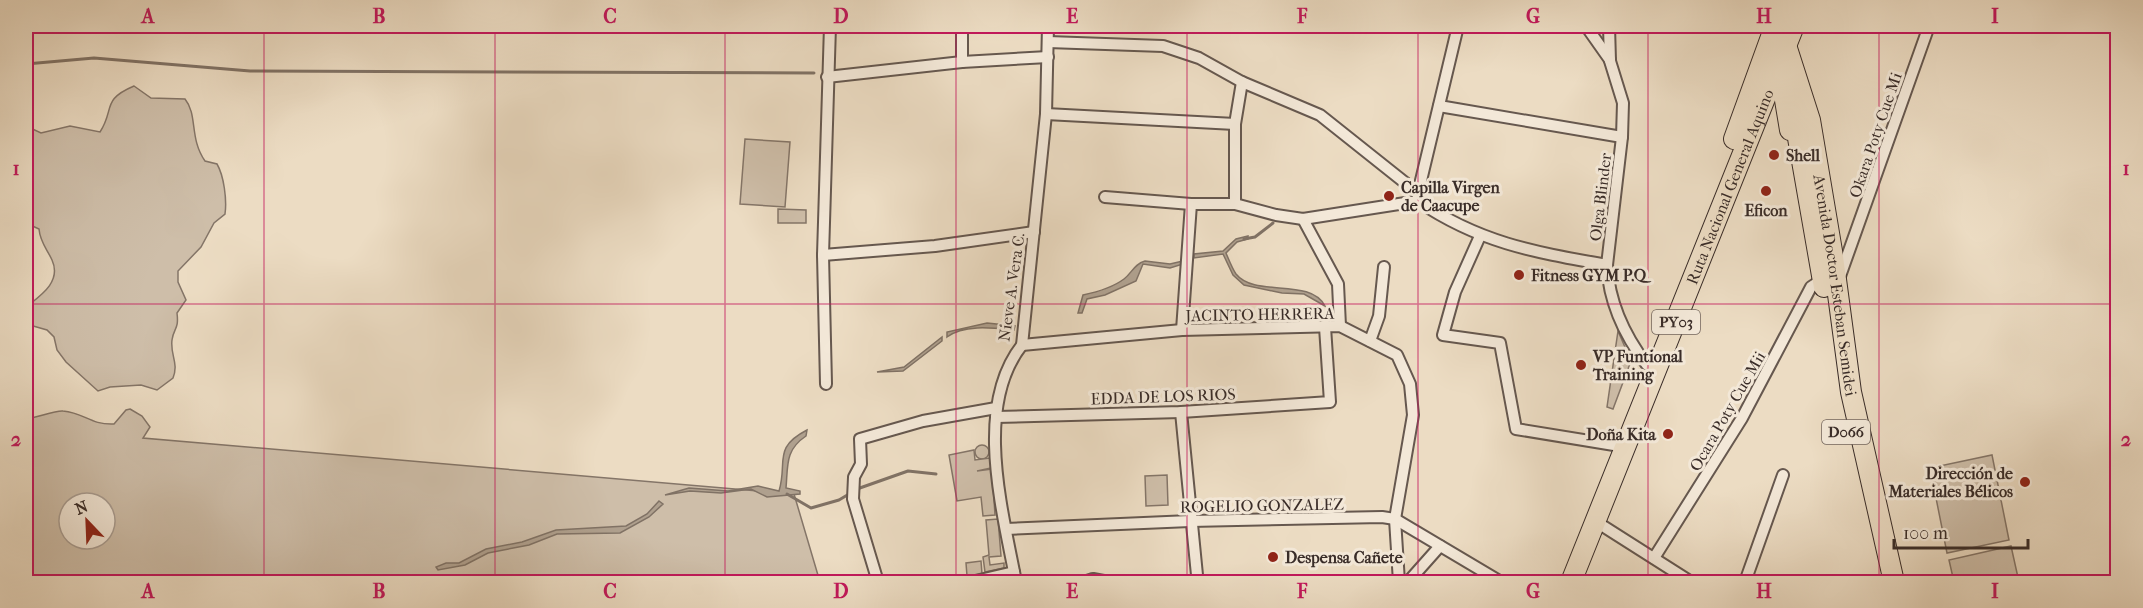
<svg xmlns="http://www.w3.org/2000/svg" width="2143" height="608" viewBox="0 0 2143 608" font-family="'IM FELL French Canon',serif">
<rect width="100%" height="100%" fill="#ecdcc3"/>
<filter id="stains"><feTurbulence type="fractalNoise" baseFrequency=".00333" numOctaves="4"/><feColorMatrix values="0 0 0 0 .2 0 0 0 0 .09 0 0 0 0 .02 0 0 0 .5 -.17"/></filter>
<radialGradient id="worn" r=".72"><stop offset=".6" stop-color="#630" stop-opacity="0"/><stop offset="1" stop-color="#630" stop-opacity=".3"/></radialGradient>
<g fill="#cebea9" stroke="#847568" stroke-width="1.5" fill-rule="evenodd">
<path d="M1058 26H1157V33L1058 30Z"/>
<path d="M134 86 151 98 185 99C198 115 189 138 205 161L217 164C224 176 227 200 225 214L214 223 201 247 178 271V282L186 300 177 313C179 330 174 327 172 340 170 355 179 363 173 378L157 390 141 385 110 387 98 391 66 362 57 350 54 337 47 330 26 324V307C40 296 62 282 52 260 47 249 40 242 39 229L26 223V126L41 133 70 126 100 132C115 109 101 100 134 86Z"/>
<path d="M745 139 790 142 785 207 740 204Z"/>
<path d="M778 209 806 210V223H778Z"/>
<path d="M1618 331 1631 361 1613 409 1607 407Z"/>
<path d="M130 409 142 416 150 427 143 438 794 494 820 582H26V419C36 418 56 410 63 411 85 413 90 425 114 424L126 410ZM69 503H105V539H69Z"/>
<circle cx="982" cy="452" r="7"/>
<path d="M974 450 975 460 990 458 991 468 977 471 992 469 995 515 983 516 981 497 957 501 949 455Z"/>
<path d="M1992 455 2009 540 1947 553 1930 468Z"/>
<path d="M1167 475 1168 505 1146 506 1145 476Z"/>
<path d="M998 519 1001 556 989 557 990 565 1004 563V568L985 572 983 557 989 555 986 520Z"/>
<path d="M2011 546 2019 582H1954L1949 560Z"/>
<path d="M981 561 982 574 967 576 966 563Z"/>
</g>
<g fill="#afa08e" stroke="#807265" stroke-width="1.5">
<path d="M1248 236V239L1237 242 1226 253C1229 260 1232 268 1236 274 1255 298 1310 277 1325 306L1304 294 1282 293 1244 285 1233 275 1223 254 1194 258V254L1223 251 1236 239Z"/>
<path d="M1145 261 1170 264 1183 261V264L1170 268 1143 264 1136 281 1105 295 1087 299 1082 313H1078L1083 295C1097 292 1112 288 1124 279 1132 273 1134 264 1145 261Z"/>
<path d="M987 323 1015 326 1014 330C994 328 964 324 947 337V332Z"/>
<path d="M942 337V341L903 371 877 372 904 367Z"/>
<path d="M807 430 806 436C785 450 788 465 786 488L800 491V494L767 497 751 489 721 493 690 491 665 495 689 488 728 491 758 486 779 491C788 462 772 448 807 430Z"/>
<path d="M659 501 663 504 649 517 620 533 557 534 529 545 488 553 465 565 438 570 436 567 446 563H459L486 549 522 542 556 530 626 526 647 514Z"/>
</g>
<g fill="none" stroke-linecap="round" stroke-linejoin="round">
<g stroke="#807265" stroke-width="3">
<path d="M26 64 94 58 250 71 814 73"/>
<path d="M1244 239 1255 237 1273 223"/>
<path d="M857 489 908 471 936 474"/>
<path d="M787 494 811 508 839 500 849 494"/>
</g>
<g stroke="#66584f" stroke-width="14">
<g id="street">
<path d="M1586 26 1610 60"/>
<path d="M1609 26 1610 61 1623 103 1622 137 1607 265C1609 303 1624 335 1647 365"/>
<path d="M1048 42 1163 46 1199 58 1242 82 1320 115 1418 193V201C1480 243 1534 252 1607 265"/>
<path d="M962 62V26"/>
<path d="M827 77 962 62 1048 57"/>
<path d="M1439 106 1622 137"/>
<path d="M1046 114 1235 124"/>
<path d="M1418 193 1458 26"/>
<path d="M1105 197 1191 204H1235L1276 215 1303 219 1418 201"/>
<path d="M1235 204V124L1242 82"/>
<path d="M1303 219 1338 284 1340 326"/>
<path d="M1480 236 1455 292 1443 335 1500 343 1516 429 1614 445"/>
<path d="M823 255 935 246 1034 232"/>
<path d="M1839 279 1929 26"/>
<path d="M1182 330 1191 204"/>
<path d="M1370 341 1379 316 1384 267"/>
<path d="M1022 345 1182 330 1340 326 1397 355 1410 384 1413 415 1395 519 1399 582"/>
<path d="M826 384 823 255 830 26"/>
<path d="M1181 412 1197 575"/>
<path d="M996 417 1181 412 1330 402 1325 327"/>
<path d="M1595 521 1691 582"/>
<path d="M1006 529 1190 521 1382 517 1395 519 1501 582"/>
<path d="M1654 558 1742 418 1811 287 1823 279"/>
<path d="M878 582 853 499 854 477 861 464 860 439 923 421 996 408"/>
<path d="M971 582 1014 572"/>
<path d="M1016 582C1003 512 973 407 1022 345L1046 114 1048 26"/>
<path d="M1084 582 1093 579 1109 582"/>
<path d="M1408 582 1440 546"/>
<path d="M1745 582 1783 475"/>
</g>
</g>
<g stroke="#392c28" stroke-width="22">
<g id="highway">
<path id="s1" d="M1785 42 1810 120 1833 257 1851 392 1894 582"/>
<path d="M1779 64 1790 130"/>
<path d="M1794 115 1824 287"/>
<path d="M1734 139 1775 26"/>
<path id="s2" d="M1571 582 1794 26"/>
</g>
</g>
<use href="#street" stroke="#f3e8d8" stroke-width="10"/>
<use href="#highway" stroke="#ecdcc3" stroke-width="20"/>
</g>
<path fill="none" stroke="#c2185b" stroke-width="1.5" stroke-opacity="0.55" d="M264 26V582M495 26V582M725 26V582M956 26V582M1187 26V582M1418 26V582M1648 26V582M1879 26V582M26 304H2118"/>
<g fill="#8f2418" stroke="#f3e8d8" stroke-width="2">
<circle cx="1774" cy="155" r="6"/>
<circle cx="1766" cy="191" r="6"/>
<circle cx="1389" cy="196" r="6"/>
<circle cx="1519" cy="275" r="6"/>
<circle cx="1581" cy="365" r="6"/>
<circle cx="1668" cy="434" r="6"/>
<circle cx="2025" cy="482" r="6"/>
<circle cx="1273" cy="557" r="6"/>
</g>
<g text-anchor="middle" stroke-width="6" stroke-linejoin="round" paint-order="stroke">
<g fill="#f3e8d8" stroke="#71645d" stroke-width="1.5">
<rect x="1652" y="310" width="48" height="24" rx="4.5"/>
<rect x="1822" y="420" width="48" height="24" rx="4.5"/>
</g>
<g font-size="15" font-weight="bold" fill="#392c28">
<text x="1676" y="327">PY03</text>
<text x="1846" y="437">D066</text>
</g>
<g font-size="16" fill="#392c28" stroke="#f3e8d8">
<text transform="translate(1875 135) rotate(-71)" y="6">Okara Poty Cue Mi</text>
<text dy="6" stroke="none"><textPath href="#s2" startOffset="426">Ruta Nacional General Aquino</textPath></text>
<text transform="translate(1600 197) rotate(-83)" y="6">Olga Blinder</text>
<text dy="6" stroke="none"><textPath href="#s1" startOffset="249">Avenida Doctor Esteban Semidei</textPath></text>
<text transform="translate(1011 287) rotate(-82)" y="6">Nieve A. Vera C.</text>
<text transform="translate(1260 314) rotate(-1)" y="6">JACINTO HERRERA</text>
<text transform="translate(1163 396) rotate(-2)" y="6">EDDA DE LOS RIOS</text>
<text transform="translate(1727 411) rotate(-60)" y="6">Ocara Poty Cue Mii</text>
<text transform="translate(1262 505) rotate(-1)" y="6">ROGELIO GONZALEZ</text>
</g>
<g font-size="16" font-weight="bold" fill="#392c28" stroke="#f3e8d8" text-anchor="start">
<text x="1786" y="161">Shell</text>
<text x="1401" y="193">Capilla Virgen<tspan x="1401" dy="18">de Caacupe</tspan></text>
<text x="1766" y="216" text-anchor="middle">Eficon</text>
<text x="1531" y="281">Fitness GYM P.Q</text>
<text x="1593" y="362">VP Funtional<tspan x="1593" dy="18">Training</tspan></text>
<text x="1656" y="440" text-anchor="end">Doña Kita</text>
<text x="2013" y="479" text-anchor="end">Dirección de<tspan x="2013" dy="18">Materiales Bélicos</tspan></text>
<text x="1285" y="563">Despensa Cañete</text>
</g>
</g>
<rect width="2143" height="608" fill="none" stroke="#ecdcc3" stroke-width="66"/>
<g transform="translate(87 521) rotate(337)"><circle r="28" fill="#f3e8d8" stroke="#a99d92" stroke-width="1.5"/>
<path d="M0-4.5L10 22L0 15L-10 22Z" fill="#8f2418"/>
<text y="-9" font-size="16" font-weight="bold" text-anchor="middle" fill="#392c28">N</text>
</g>
<path d="M1894 539v9h134v-9" fill="none" stroke="#392c28" stroke-width="3"/>
<text x="1903" y="539" font-size="18" fill="#392c28" stroke="#f3e8d8" stroke-width="4.5" paint-order="stroke">100 m</text>
<rect x="33" y="33" width="2077" height="542" fill="none" stroke="#c2185b" stroke-width="2"/>
<g font-size="20" text-anchor="middle" font-weight="bold" fill="#c2185b">
<text x="148" y="23">A</text>
<text x="379" y="23">B</text>
<text x="610" y="23">C</text>
<text x="841" y="23">D</text>
<text x="1072" y="23">E</text>
<text x="1302" y="23">F</text>
<text x="1533" y="23">G</text>
<text x="1764" y="23">H</text>
<text x="1995" y="23">I</text>
<text x="16" y="175">1</text>
<text x="2126" y="175">1</text>
<text x="16" y="446">2</text>
<text x="2126" y="446">2</text>
<text x="148" y="598">A</text>
<text x="379" y="598">B</text>
<text x="610" y="598">C</text>
<text x="841" y="598">D</text>
<text x="1072" y="598">E</text>
<text x="1302" y="598">F</text>
<text x="1533" y="598">G</text>
<text x="1764" y="598">H</text>
<text x="1995" y="598">I</text>
</g>
<rect width="100%" height="100%" filter="url(#stains)"/>
<rect width="100%" height="100%" fill="url(#worn)"/>
</svg>
